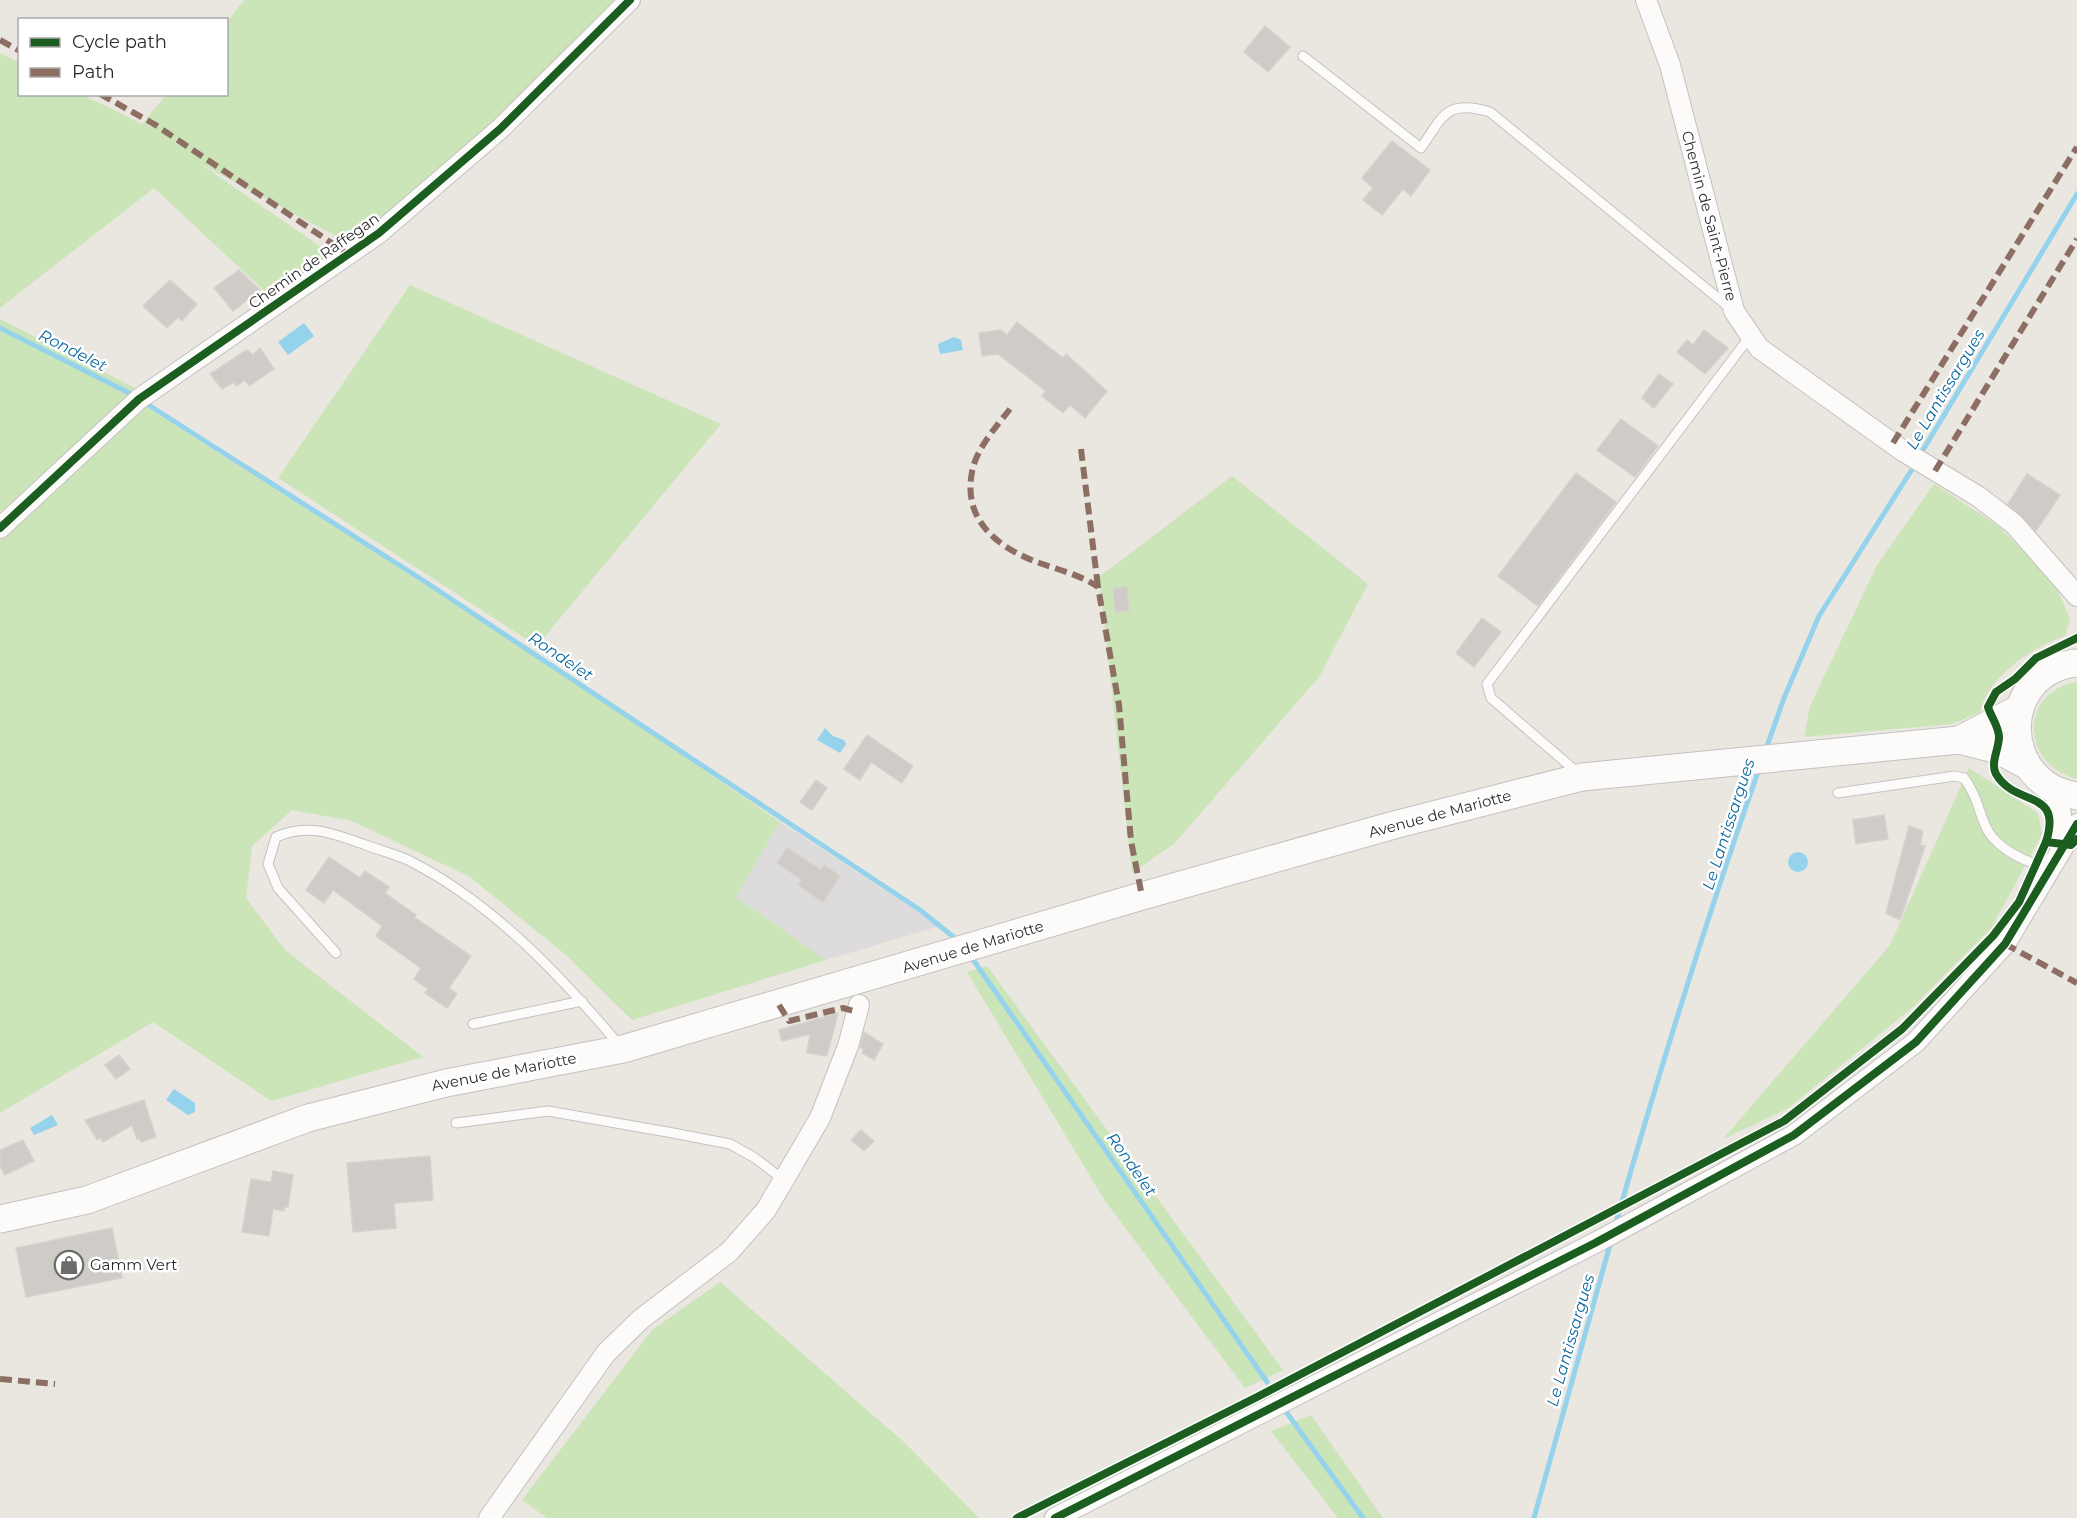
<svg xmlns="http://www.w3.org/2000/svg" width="2077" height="1518" viewBox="0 0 2077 1518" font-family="Montserrat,sans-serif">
<rect width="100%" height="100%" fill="#eae6e0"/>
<path fill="#dddbdc" d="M780 822 940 926 826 960 736 897Z"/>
<g fill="#cbe5b9">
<path d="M244 0H626L517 111 351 244 199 163 337 258 275 301 154 188 0 308V53L19 63 20 94 83 95 142 124 166 95 226 94 227 22Z"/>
<path d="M410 285 721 424 537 646 278 478Z"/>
<path d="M0 319 137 389 5 514 0 510Z"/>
<path d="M145 406 532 652 780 822 736 897 826 960 632 1020 566 955 470 877 352 821 292 810 252 846 246 898 285 950 423 1057 271 1101 153 1022 0 1113V536Z"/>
<path d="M1232 476 1368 584 1319 677 1174 844 1132 873 1099 577Z"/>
<path d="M1934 484 1997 525 2052 579 2070 618 2065 636C2033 646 1987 678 1980 712L1952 724 1804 737 1810 706 1877 565Z"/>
<path d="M2077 682V779C2021 765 2018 692 2077 682Z"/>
<path d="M1969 768 2038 813 2042 834 1992 927 1911 1009 1787 1109 1723 1139 1890 945Z"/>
<path d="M987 966 1283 1370 1245 1388 1105 1201 967 972Z"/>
<path d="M720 1282 905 1443 979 1518H547L522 1500 652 1330Z"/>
<path d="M1311 1415 1383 1518H1338L1271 1431Z"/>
</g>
<g fill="#94d3eb">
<path d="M304 323 314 336 288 355 278 342Z"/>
<path d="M954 337 961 340 963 350 940 354 938 344Z"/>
<path d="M825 728 833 736 844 740 846 744 840 753 817 740Z"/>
<circle cx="1798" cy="862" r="10"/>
<path d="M174 1089 195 1103V1112L188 1115 166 1100Z"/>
<path d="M52 1115 58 1125 34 1135 30 1128Z"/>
</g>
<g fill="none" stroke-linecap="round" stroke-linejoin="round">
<g stroke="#94d3eb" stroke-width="5">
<path d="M0 328 133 395"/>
<path d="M147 404 421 579 920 910 956 939"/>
<path d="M1920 455 2077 194"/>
<path d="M1765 752 1784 698 1819 616 1916 463"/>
<path d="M974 961 1267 1382"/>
<path d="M1615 1226C1659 1072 1706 920 1759 769"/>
<path d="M1287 1413 1363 1518"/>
<path d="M1534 1518 1611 1241"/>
</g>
</g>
<g fill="#cfccc7" stroke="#d5d2cd" stroke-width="1.5">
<path d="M1265 26 1290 47 1268 72 1244 52Z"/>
<path d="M1392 141 1430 170 1411 196 1403 189 1382 215 1363 200 1373 188 1362 178Z"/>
<path d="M239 270 260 290 233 311 214 288Z"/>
<path d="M170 280 197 304 182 321 178 317 167 328 143 306Z"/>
<path d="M1017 322 1063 358 1066 354 1107 391 1085 418 1070 405 1063 413 1042 396 1046 391 998 354 982 356 979 333 1001 330 1007 335Z"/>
<path d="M1704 330 1728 348 1705 374 1677 352 1687 340 1693 345Z"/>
<path d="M260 348 274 369 249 386 245 380 236 386 234 382 222 389 210 374 247 350 253 355Z"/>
<path d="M1659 374 1673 384 1654 408 1642 398Z"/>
<path d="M1621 419 1658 446 1635 477 1597 450Z"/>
<path d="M1576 473 1616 502 1538 606 1498 576Z"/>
<path d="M2027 474 2060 495 2036 531 2008 504Z"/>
<path d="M1127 587 1129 611 1115 612 1113 588Z"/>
<path d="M1482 618 1501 632 1474 667 1456 653Z"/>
<path d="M867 735 913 766 902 783 871 762 860 780 844 769Z"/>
<path d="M816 780 827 788 812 810 800 802Z"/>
<path d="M1884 815 1888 839 1856 844 1853 820Z"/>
<path d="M1909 826 1923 831 1920 845 1925 846 1900 920 1886 913Z"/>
<path d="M787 848 821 870 824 865 840 876 823 902 798 885 802 880 777 863Z"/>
<path d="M329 857 360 878 365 871 389 887 385 893 416 915 414 917 471 956 449 988 457 994 447 1008 425 993 428 989 414 979 421 968 376 936 382 926 333 890 324 903 306 890Z"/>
<path d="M838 1013 827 1056 807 1053 810 1034 782 1041 779 1030Z"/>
<path d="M864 1032 883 1044 874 1060 862 1053 864 1049 860 1047Z"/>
<path d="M119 1055 130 1069 116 1079 105 1065Z"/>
<path d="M144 1100 156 1137 141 1142 140 1138 137 1139 132 1125 103 1142 101 1138 97 1140 85 1120Z"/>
<path d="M861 1130 874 1141 864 1151 851 1140Z"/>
<path d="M23 1140 34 1161 5 1175 0 1166V1150Z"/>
<path d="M430 1156 433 1200 394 1203 396 1228 353 1232 347 1163Z"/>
<path d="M273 1171 293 1175 288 1207H284V1211L273 1209 269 1236 242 1232 251 1179 271 1182Z"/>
<path d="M112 1228 122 1278 26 1297 16 1248Z"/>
</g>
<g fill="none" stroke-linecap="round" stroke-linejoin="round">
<g stroke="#c3c2c1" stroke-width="11">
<g id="service">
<path d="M1303 56 1421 148C1443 116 1446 99 1490 112L1730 308"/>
<path d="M1578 773 1491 698 1487 684 1751 335"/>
<path d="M1838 793 1955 776 1964 778C1976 794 1978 808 1985 825 1995 849 2026 862 2050 869"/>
<path d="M336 953 278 888 268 864 276 837C307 823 332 833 363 844 378 850 396 854 410 861 494 904 561 976 621 1047"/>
<path d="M473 1024 582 1001"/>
<path d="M456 1123 548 1111 673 1133 730 1144 755 1158 785 1181"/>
</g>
</g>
<g stroke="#c3c2c1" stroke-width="22">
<g id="minor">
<path d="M1646 0 1670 65 1734 311 1759 348 1903 451 1979 497 2014 524 2077 596"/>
<path d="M0 528 139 399 379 233 500 129 630 0"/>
<path d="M2053 789 2061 814 2062 845"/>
<path d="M489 1518 606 1353 641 1319 729 1252 766 1210 820 1118 848 1046 859 1005"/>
<path d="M1055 1518 1595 1243 1794 1135 1916 1042 2005 944 2077 824"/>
</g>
</g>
<g stroke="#c3c2c1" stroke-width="29">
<g id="secondary">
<path d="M2077 663C1997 671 1998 785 2077 796"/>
<path d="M1959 740 2020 708"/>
<path d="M0 1219 87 1200 308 1118 446 1083 623 1049 1142 896 1394 825 1582 777 1959 740 1998 750 2026 765"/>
</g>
</g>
<use href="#service" stroke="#fcfbfa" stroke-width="9"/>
<use href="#minor" stroke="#fcfbfa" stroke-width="20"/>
<use href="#secondary" stroke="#fcfbfa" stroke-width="27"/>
<g stroke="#8d6e63" stroke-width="6" stroke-dasharray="12 6" stroke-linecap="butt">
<path d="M0 40 20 51"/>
<path d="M100 94 154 124 348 254"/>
<path d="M1010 409C996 427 976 449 972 472 963 518 994 545 1034 561 1055 569 1079 574 1098 587L1119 705 1131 841 1142 896"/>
<path d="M1893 443 2077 147"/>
<path d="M1081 449 1098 587"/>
<path d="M1935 471 2077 239"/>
<path d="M2005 944 2077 983"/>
<path d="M779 1005 789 1021 843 1008 857 1012"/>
<path d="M0 1379 55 1384"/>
</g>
<g stroke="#fff" stroke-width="11">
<g id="cycleway">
<path d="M0 528 139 399 379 233 500 129 630 0"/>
<path d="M2046 842C2063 788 2016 808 1996 774 1990 763 1999 749 1999 737 1999 727 1991 717 1988 707L1996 692 2015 679 2036 658 2077 638"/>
<path d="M1017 1518 1257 1397 1784 1121 1902 1029 1993 936 2019 902 2046 842 2071 845 2077 839"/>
<path d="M1055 1518 1595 1243 1794 1135 1916 1042 2005 944 2077 824"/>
</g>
</g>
<use href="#cycleway" stroke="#1b5e20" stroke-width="8"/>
</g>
<defs>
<g id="shop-ring" transform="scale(1.5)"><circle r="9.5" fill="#fff" stroke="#6e6c6a" stroke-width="1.5"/><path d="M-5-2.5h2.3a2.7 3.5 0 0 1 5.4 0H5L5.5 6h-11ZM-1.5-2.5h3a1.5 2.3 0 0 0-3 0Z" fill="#6e6c6a"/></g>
</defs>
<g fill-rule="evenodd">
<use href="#shop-ring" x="69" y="1265"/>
</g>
<g text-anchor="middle" stroke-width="5" stroke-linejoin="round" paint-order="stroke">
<g font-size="15" fill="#2b2b2b" stroke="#fff">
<text transform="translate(1709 216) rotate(75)" y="5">Chemin de Saint-Pierre</text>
<text transform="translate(314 261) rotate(-35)" y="5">Chemin de Raffegan</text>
<text transform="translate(1440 814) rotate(-15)" y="5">Avenue de Mariotte</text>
<text transform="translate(973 947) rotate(-17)" y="5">Avenue de Mariotte</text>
<text transform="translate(504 1072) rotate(-11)" y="5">Avenue de Mariotte</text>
</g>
<g font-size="15" fill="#2b2b2b" stroke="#fff" text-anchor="start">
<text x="90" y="1270">Gamm Vert</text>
</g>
<g font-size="16" font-style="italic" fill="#0c699f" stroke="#fff">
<text transform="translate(73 350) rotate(27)" y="6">Rondelet</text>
<text transform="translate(1945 389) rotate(-59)" y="6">Le Lantissargues</text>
<text transform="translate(561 656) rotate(34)" y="6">Rondelet</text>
<text transform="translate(1728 824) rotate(-72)" y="6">Le Lantissargues</text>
<text transform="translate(1132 1164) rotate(55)" y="6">Rondelet</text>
<text transform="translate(1570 1340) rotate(-74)" y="6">Le Lantissargues</text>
</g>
</g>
<rect x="18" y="18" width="210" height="78" fill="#ffffff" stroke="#aaaaaa" stroke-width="1.5"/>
<rect x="30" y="38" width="30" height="9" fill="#1b5e20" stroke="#aaaaaa" stroke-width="1.5"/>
<text x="72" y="48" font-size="18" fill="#2b2b2b">Cycle path</text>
<rect x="30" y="68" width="30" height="9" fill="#8d6e63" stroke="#aaaaaa" stroke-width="1.5"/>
<text x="72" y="78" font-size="18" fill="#2b2b2b">Path</text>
</svg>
